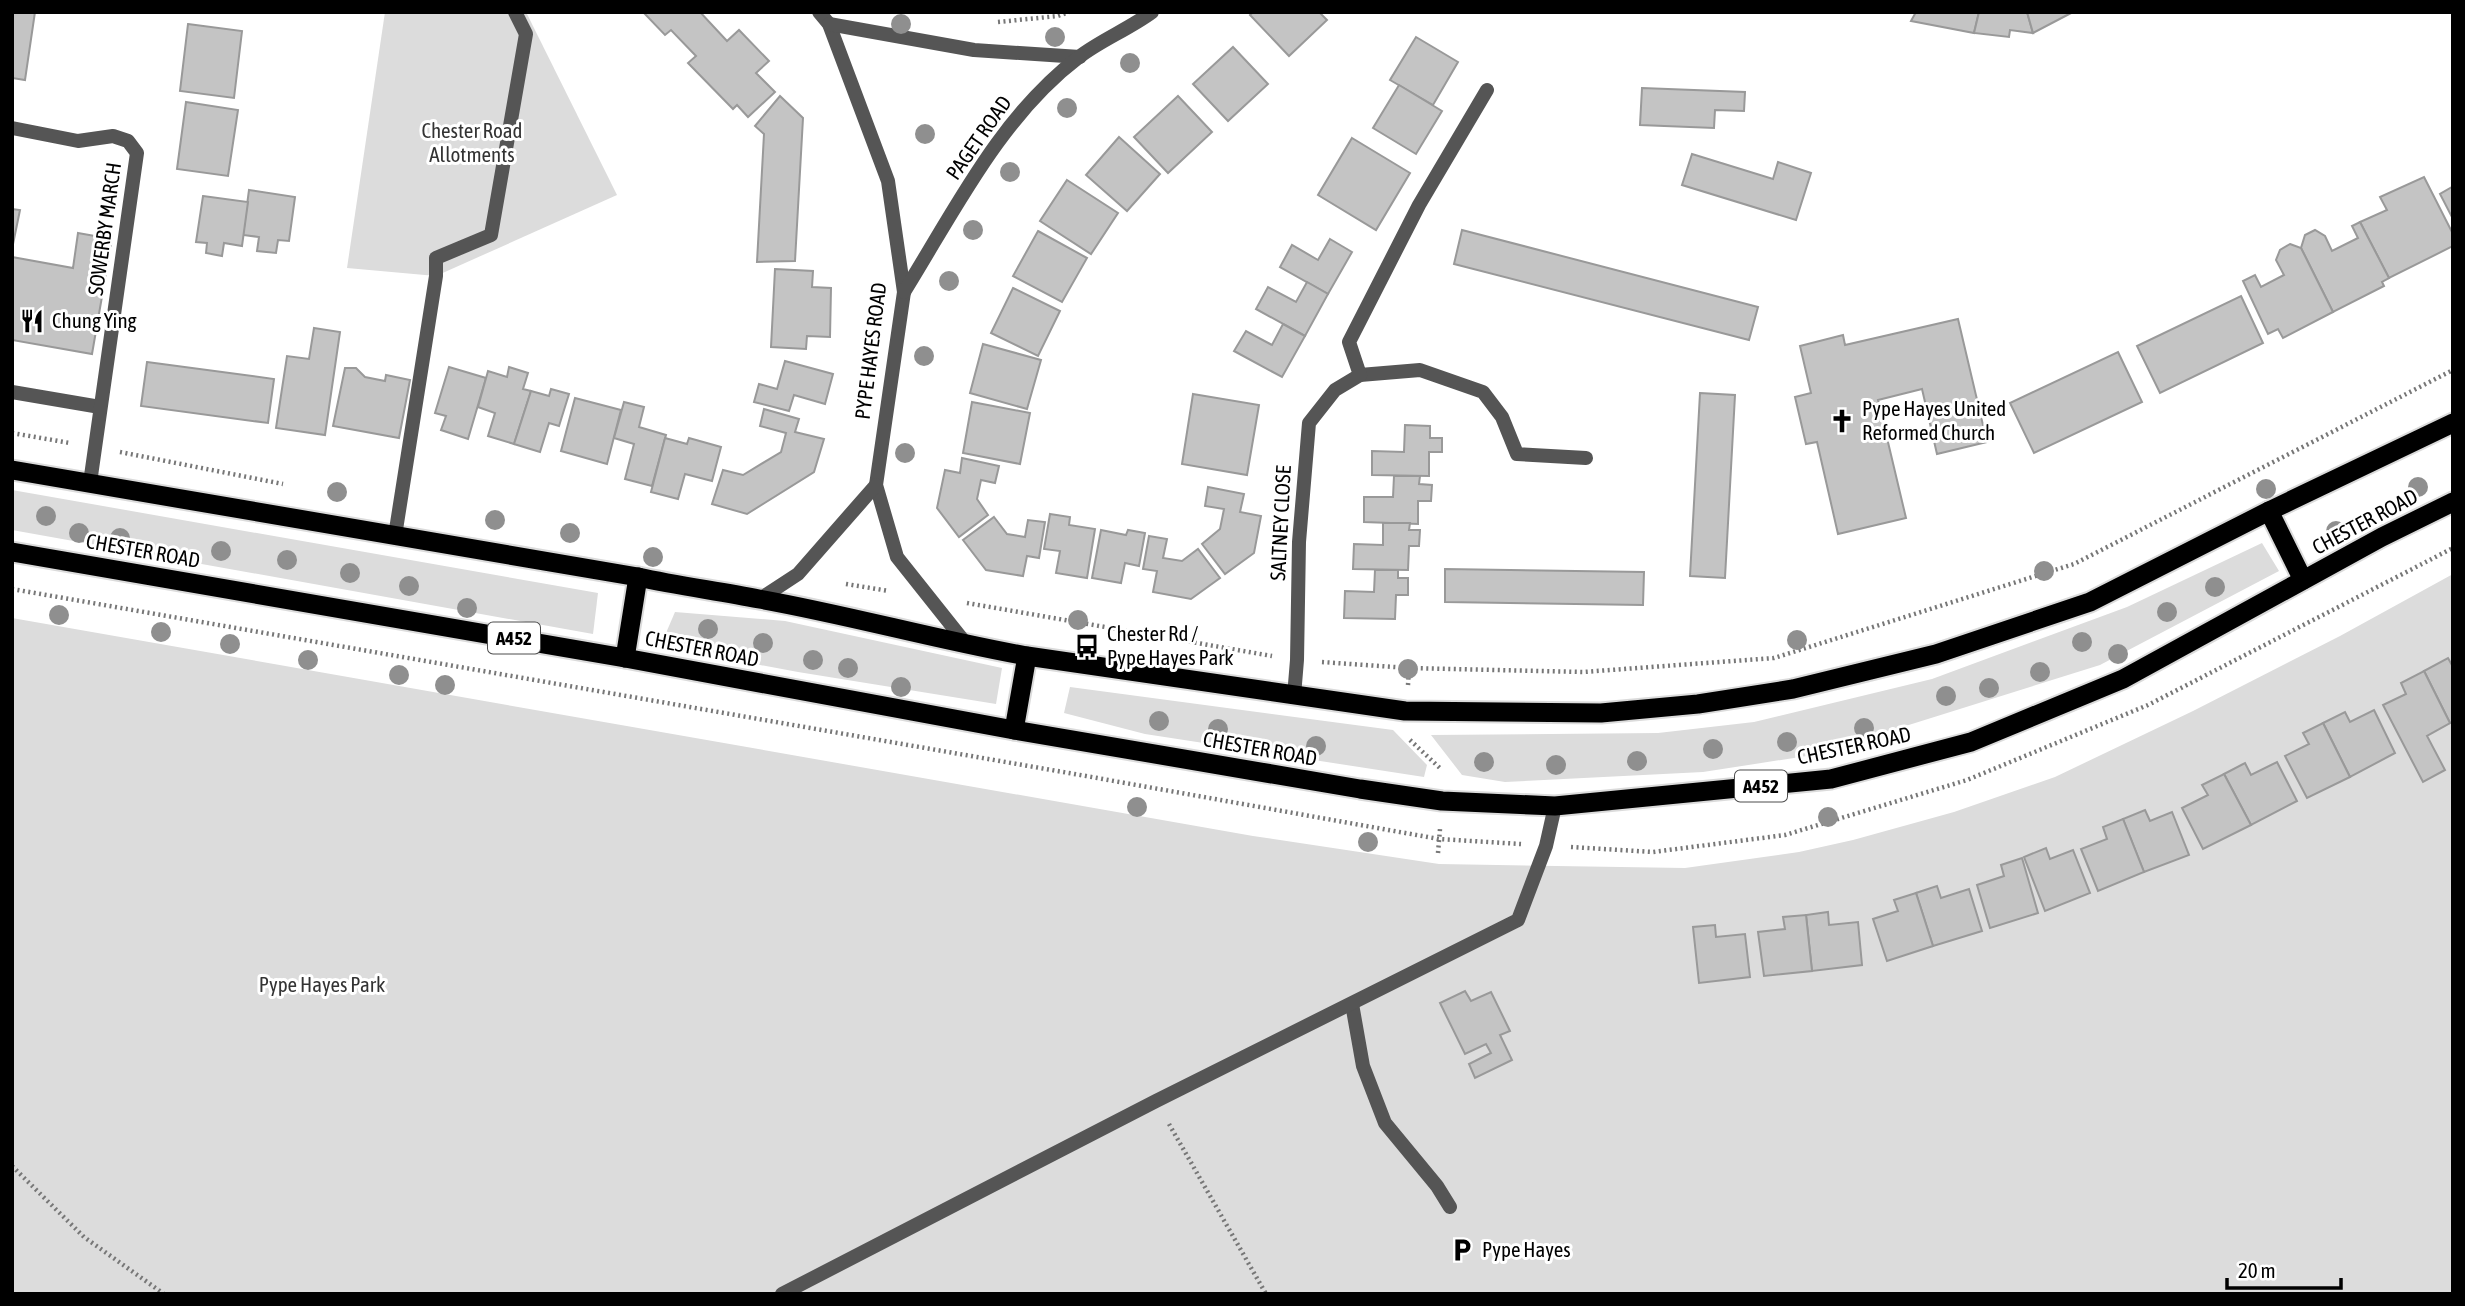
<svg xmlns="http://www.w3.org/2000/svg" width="2465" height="1306" viewBox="0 0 2465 1306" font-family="'Asap Condensed',sans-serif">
<rect width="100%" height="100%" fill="#fff"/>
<g fill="#dcdcdc">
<path d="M385 12H526L617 195 436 276 347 268Z"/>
<path d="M12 490 598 593 593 634 12 530Z"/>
<path d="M2262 543 2279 571 2100 665 1813 755 1703 772 1505 782 1462 775 1431 735 1658 733 1754 722 1932 679 2127 607Z"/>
<path d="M2453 574V1294H12V618L1253 836 1439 864 1685 868 1799 852 1853 840 1954 812 2055 777 2193 711 2340 636Z"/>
<path d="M675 612 785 621 1002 668 996 704 798 672 674 649 666 633Z"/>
<path d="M1070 687 1393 730 1427 765 1424 777 1145 734 1064 713Z"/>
</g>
<g fill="#c4c4c4" stroke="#999" stroke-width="2">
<path d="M12 12H35L25 80 12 78Z"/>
<path d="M643 12H700L727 41 739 30 769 61 756 73 775 92 748 117 737 105 733 109 688 63 696 56 671 30 665 35Z"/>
<path d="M1253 12H1319L1327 20 1289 56 1250 15Z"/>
<path d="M1916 12H1979L1974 33 1911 21Z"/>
<path d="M1979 12H2027L2033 33 2010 30 2009 37 1974 33Z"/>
<path d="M2027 12H2073L2033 33Z"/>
<path d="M188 24 242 31 234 98 180 91Z"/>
<path d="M1416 37 1458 62 1433 105 1390 80Z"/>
<path d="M1233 47 1268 84 1228 121 1193 84Z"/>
<path d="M1399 85 1442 111 1416 154 1373 128Z"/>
<path d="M1642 88 1745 92 1744 111 1715 110 1714 128 1640 125Z"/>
<path d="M780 96 803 118 795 261 757 262 764 134 755 126Z"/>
<path d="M1178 96 1212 132 1168 173 1134 137Z"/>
<path d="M186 102 238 110 228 176 177 169Z"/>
<path d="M1119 137 1160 174 1127 211 1086 175Z"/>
<path d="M1352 138 1410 173 1376 230 1318 195Z"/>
<path d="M1692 154 1773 179 1778 162 1811 173 1796 220 1682 185Z"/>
<path d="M2424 177 2453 234V246L2389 278 2360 222 2387 210 2380 197Z"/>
<path d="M1067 180 1118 213 1091 254 1040 221Z"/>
<path d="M2452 187 2453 188V219L2440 194Z"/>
<path d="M249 190 295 197 289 241 278 240 276 253 257 251 259 237 243 235Z"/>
<path d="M203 196 248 202 242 246 224 243 222 256 206 253 207 243 196 242Z"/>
<path d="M12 209 20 210 12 249Z"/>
<path d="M2360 222 2389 278 2382 282 2384 286 2333 312 2301 248 2305 235 2315 230 2325 236 2332 251 2358 238 2352 226Z"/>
<path d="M1462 230 1758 307 1749 340 1454 264Z"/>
<path d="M1038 231 1087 258 1062 302 1013 276Z"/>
<path d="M78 233 112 239 92 354 12 340V257L73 268Z"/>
<path d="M1330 239 1352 252 1328 294 1280 267 1292 245 1318 260Z"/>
<path d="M2290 244 2301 248 2333 312 2283 338 2278 329 2268 334 2243 281 2255 275 2261 287 2284 275 2276 260 2280 250Z"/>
<path d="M775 269 813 271 812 287 831 288 830 337 807 336 806 349 771 347Z"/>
<path d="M1307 282 1328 294 1305 336 1256 309 1268 287 1296 302Z"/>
<path d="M1013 288 1060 311 1038 356 991 333Z"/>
<path d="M2241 296 2263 343 2160 393 2137 346Z"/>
<path d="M1958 319 1987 442 1937 454 1922 389 1878 400 1906 518 1838 534 1817 442 1806 444 1795 397 1811 393 1800 346 1843 335 1845 345Z"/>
<path d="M1283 324 1305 336 1282 377 1234 351 1246 331 1272 345Z"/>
<path d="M314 328 340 332 325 435 276 428 287 356 309 359Z"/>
<path d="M983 344 1041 360 1027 409 970 393Z"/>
<path d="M2118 352 2142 402 2034 453 2010 403Z"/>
<path d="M785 361 833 374 825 404 794 395 789 411 754 402 759 384 777 389Z"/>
<path d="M147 362 274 379 268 423 141 406Z"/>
<path d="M449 367 486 378 468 439 441 430 446 416 435 413Z"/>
<path d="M509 367 528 373 523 389 531 391 514 444 488 436 495 413 478 407 488 371 507 377Z"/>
<path d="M345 368H356L365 377 385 381 386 375 410 380 399 438 333 426Z"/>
<path d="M551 389 569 394 559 426 549 423 540 452 514 444 531 391 549 396Z"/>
<path d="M1700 393 1735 395 1725 578 1690 576Z"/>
<path d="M1193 394 1259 405 1247 475 1182 464Z"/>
<path d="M575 398 621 410 607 464 561 451Z"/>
<path d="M624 402 644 407 639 427 666 435 652 486 625 479 634 444 614 438Z"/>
<path d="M972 402 1030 413 1020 464 963 453Z"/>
<path d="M764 409 799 419 795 432 824 439 814 472 747 514 712 504 723 470 743 475 781 452 786 433 760 426Z"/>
<path d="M1405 425 1430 426V438H1442V452H1429V476L1372 475V451L1404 452Z"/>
<path d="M665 438 687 444 689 438 721 447 712 481 685 474 678 499 651 492Z"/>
<path d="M962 458 999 466 995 483 981 480 977 499 988 515 959 537 937 508 945 470 960 473Z"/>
<path d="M1394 476H1420L1419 484 1432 485 1431 501H1418V524L1364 522V497H1393Z"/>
<path d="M1208 487 1244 494 1240 512 1261 516 1254 553 1225 574 1202 544 1220 529 1224 509 1205 506Z"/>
<path d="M1050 514 1070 517 1069 525 1095 529 1087 578 1056 573 1060 551 1044 549Z"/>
<path d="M994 517 1007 534 1025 537 1028 520 1045 522 1039 558 1027 556 1023 576 986 570 963 540Z"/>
<path d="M1383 523H1410L1409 530H1420L1419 546H1409L1408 570 1353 569 1354 544 1383 545Z"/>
<path d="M1101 530 1126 535 1128 530 1145 533 1139 566 1125 563 1121 583 1092 578Z"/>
<path d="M1149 536 1167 539 1163 558 1182 561 1198 549 1220 578 1191 599 1153 592 1157 571 1143 569Z"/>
<path d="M1445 569 1644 572 1643 605 1445 602Z"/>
<path d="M1375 570H1398V578H1408V595H1396L1395 619 1344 618 1345 591 1374 592Z"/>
<path d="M2448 658 2453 667V722L2450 723 2424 671Z"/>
<path d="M2424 671 2450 723 2427 736 2445 770 2423 782 2383 705 2406 694 2401 683Z"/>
<path d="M2374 710 2395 753 2350 777 2323 723 2345 712 2350 722Z"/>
<path d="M2323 723 2350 777 2307 798 2285 756 2309 744 2303 733Z"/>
<path d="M2277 762 2297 801 2251 825 2224 774 2245 763 2251 775Z"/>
<path d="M2224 774 2251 825 2203 849 2182 808 2208 795 2202 785Z"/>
<path d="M2145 810 2150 821 2172 812 2189 855 2144 872 2123 819Z"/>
<path d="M2123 819 2144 872 2098 891 2081 849 2107 839 2103 827Z"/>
<path d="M2046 848 2050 859 2073 850 2090 893 2045 911 2024 857Z"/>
<path d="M2022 858 2038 913 1990 928 1977 885 2004 876 2001 865Z"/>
<path d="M1937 886 1941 898 1969 889 1982 931 1933 946 1916 893Z"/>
<path d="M1916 893 1933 946 1887 961 1873 919 1898 911 1894 900Z"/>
<path d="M1828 912 1829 925 1858 922 1862 965 1812 971 1806 915Z"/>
<path d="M1806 915 1812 971 1764 976 1758 932 1785 929 1783 917Z"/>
<path d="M1715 925 1716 937 1745 934 1750 977 1699 983 1693 927Z"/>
<path d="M1465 991 1471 1001 1491 992 1510 1031 1500 1035 1512 1060 1475 1078 1469 1064 1491 1053 1486 1044 1465 1054 1440 1003Z"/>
</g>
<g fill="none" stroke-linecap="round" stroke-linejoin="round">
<g stroke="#dbdbdb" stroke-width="23">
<g id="trunk">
<path d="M12 470 638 577C679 586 719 591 759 599 849 615 937 640 1027 656L1405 711 1601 713 1698 704 1793 689 1936 654 2090 602 2269 511 2453 423"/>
<path d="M2269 511 2303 580"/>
<path d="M12 552 625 658 1014 730 1360 789 1442 801 1555 806 1831 779 1971 742 2123 679 2382 537 2453 502"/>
<path d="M625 658 638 577"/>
<path d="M1014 730 1027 656"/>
</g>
</g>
<g stroke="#777" stroke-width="4.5" stroke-dasharray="2 3.5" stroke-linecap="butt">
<path d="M998 22 1058 16 1069 12"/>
<path d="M12 433 70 443"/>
<path d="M120 452 283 484"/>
<path d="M846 584 889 591"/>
<path d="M12 589 1086 776 1439 839 1521 844"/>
<path d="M967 603 1272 656"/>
<path d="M1322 662 1409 668 1583 672 1774 658 2074 564 2453 370"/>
<path d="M1408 685 1409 668"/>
<path d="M1410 740 1442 770"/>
<path d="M1571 847 1653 852 1785 835 1967 780 2148 705 2453 548"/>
<path d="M1438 853 1440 829"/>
<path d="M1169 1124 1266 1294"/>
<path d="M12 1166 84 1237 164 1294"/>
</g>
<g stroke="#555" stroke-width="14">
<path d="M12 392 100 407"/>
<path d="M395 536 436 276V258L491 235 526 34 515 12"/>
<path d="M1352 1004 1363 1066 1385 1123 1437 1186 1450 1207"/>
<path d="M782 1294 1156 1101 1518 920 1546 846 1555 806"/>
</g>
<g stroke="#555" stroke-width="14">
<path d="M819 12 829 24 888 181 904 292 876 485 897 557 967 645"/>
<path d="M829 24 974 50 1080 57"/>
<path d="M12 128 78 141 113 136 128 141 137 153 90 483"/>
<path d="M904 292C955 210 1000 117 1079 57 1101 40 1129 29 1152 12"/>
<path d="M1360 375 1420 370 1483 392 1502 417 1517 454 1586 458"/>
<path d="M760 599 798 574 876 485"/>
<path d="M1294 696 1297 660 1299 542 1309 423 1335 390 1360 375 1349 342 1419 205 1487 90"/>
</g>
<use href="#trunk" stroke="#000" stroke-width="19"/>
</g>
<g fill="#8f8f8f">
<circle cx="901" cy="24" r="10"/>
<circle cx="1055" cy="37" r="10"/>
<circle cx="1130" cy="63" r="10"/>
<circle cx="1067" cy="108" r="10"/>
<circle cx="925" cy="134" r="10"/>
<circle cx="1010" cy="172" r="10"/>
<circle cx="973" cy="230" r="10"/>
<circle cx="949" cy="281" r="10"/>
<circle cx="924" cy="356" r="10"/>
<circle cx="905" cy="453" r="10"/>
<circle cx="2418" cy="487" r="10"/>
<circle cx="2266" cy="489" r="10"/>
<circle cx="337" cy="492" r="10"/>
<circle cx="46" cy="516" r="10"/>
<circle cx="495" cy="520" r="10"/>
<circle cx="2336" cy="531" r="10"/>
<circle cx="79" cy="533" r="10"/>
<circle cx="570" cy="533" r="10"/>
<circle cx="120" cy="538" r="10"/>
<circle cx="221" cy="551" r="10"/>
<circle cx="653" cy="557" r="10"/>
<circle cx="287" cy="560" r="10"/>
<circle cx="2044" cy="571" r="10"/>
<circle cx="350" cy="573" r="10"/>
<circle cx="409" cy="586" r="10"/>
<circle cx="2215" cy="587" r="10"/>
<circle cx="467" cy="608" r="10"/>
<circle cx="2167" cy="612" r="10"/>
<circle cx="59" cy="615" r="10"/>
<circle cx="1078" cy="620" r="10"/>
<circle cx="708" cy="629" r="10"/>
<circle cx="161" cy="632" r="10"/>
<circle cx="1797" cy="640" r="10"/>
<circle cx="2082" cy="642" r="10"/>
<circle cx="763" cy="643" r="10"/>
<circle cx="230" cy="644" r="10"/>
<circle cx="2118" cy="654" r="10"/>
<circle cx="308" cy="660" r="10"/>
<circle cx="813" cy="660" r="10"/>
<circle cx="848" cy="668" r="10"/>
<circle cx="1408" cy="669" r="10"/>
<circle cx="2040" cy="672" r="10"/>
<circle cx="399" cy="675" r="10"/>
<circle cx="445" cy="685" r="10"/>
<circle cx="901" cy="687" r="10"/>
<circle cx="1989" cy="688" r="10"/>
<circle cx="1946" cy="696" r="10"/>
<circle cx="1159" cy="721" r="10"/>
<circle cx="1864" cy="728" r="10"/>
<circle cx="1218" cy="729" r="10"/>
<circle cx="1787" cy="742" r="10"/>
<circle cx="1316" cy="746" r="10"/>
<circle cx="1713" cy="749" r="10"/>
<circle cx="1637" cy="761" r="10"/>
<circle cx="1484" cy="762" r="10"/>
<circle cx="1556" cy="765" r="10"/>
<circle cx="1137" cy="807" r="10"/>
<circle cx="1828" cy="817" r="10"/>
<circle cx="1368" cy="842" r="10"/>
</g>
<defs>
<g id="restaurant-bare" transform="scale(1.89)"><path d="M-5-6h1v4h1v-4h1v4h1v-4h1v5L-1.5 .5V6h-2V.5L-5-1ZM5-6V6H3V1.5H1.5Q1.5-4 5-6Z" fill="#000" stroke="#fff" stroke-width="2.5" paint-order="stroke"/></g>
<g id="church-bare" transform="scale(1.89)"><path d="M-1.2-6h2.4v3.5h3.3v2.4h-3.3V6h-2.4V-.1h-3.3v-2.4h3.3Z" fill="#000" stroke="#fff" stroke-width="2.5" paint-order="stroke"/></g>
<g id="bus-bare" transform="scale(1.89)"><path d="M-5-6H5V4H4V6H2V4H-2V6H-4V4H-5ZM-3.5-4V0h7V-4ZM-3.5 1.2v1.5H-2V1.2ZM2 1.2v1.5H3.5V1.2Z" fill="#000" stroke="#fff" stroke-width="2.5" paint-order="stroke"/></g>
<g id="parking-bare" transform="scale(1.89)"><path d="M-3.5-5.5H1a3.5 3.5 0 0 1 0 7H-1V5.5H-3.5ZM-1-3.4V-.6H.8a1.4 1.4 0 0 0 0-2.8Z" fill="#000" stroke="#fff" stroke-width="2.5" paint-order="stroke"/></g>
</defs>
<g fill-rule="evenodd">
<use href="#restaurant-bare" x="32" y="321"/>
<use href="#church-bare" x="1842" y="421"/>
<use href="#bus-bare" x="1087" y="646"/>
<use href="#parking-bare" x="1462" y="1250"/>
</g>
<g text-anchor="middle" stroke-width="6" stroke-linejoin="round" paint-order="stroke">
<g fill="#fff" stroke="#4c4c4c" stroke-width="2">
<rect x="488" y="622.5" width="52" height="31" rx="5"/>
<rect x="1735" y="770.5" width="52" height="31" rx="5"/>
</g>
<g font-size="19" font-weight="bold" fill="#000">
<text x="514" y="645">A452</text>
<text x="1761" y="793">A452</text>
</g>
<g font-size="21" fill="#333" stroke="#fff">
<text x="472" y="138">Chester Road<tspan x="472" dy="24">Allotments</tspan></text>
<text x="322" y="992">Pype Hayes Park</text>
</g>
<g font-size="21" fill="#000" stroke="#fff">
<text transform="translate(979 138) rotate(-55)" y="7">PAGET ROAD</text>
<text transform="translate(105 229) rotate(-82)" y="7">SOWERBY MARCH</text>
<text transform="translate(871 351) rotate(-83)" y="7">PYPE HAYES ROAD</text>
<text transform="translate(2365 522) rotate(-28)" y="7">CHESTER ROAD</text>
<text transform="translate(1281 523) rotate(-87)" y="7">SALTNEY CLOSE</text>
<text transform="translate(143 551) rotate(10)" y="7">CHESTER ROAD</text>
<text transform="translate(702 649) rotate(11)" y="7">CHESTER ROAD</text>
<text transform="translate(1854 746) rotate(-12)" y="7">CHESTER ROAD</text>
<text transform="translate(1260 749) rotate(10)" y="7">CHESTER ROAD</text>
</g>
<g font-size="21" fill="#000" stroke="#fff" text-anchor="start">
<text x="52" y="328">Chung Ying</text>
<text x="1862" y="416">Pype Hayes United<tspan x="1862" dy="24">Reformed Church</tspan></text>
<text x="1107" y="641">Chester Rd /<tspan x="1107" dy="24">Pype Hayes Park</tspan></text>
<text x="1482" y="1257">Pype Hayes</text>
</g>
</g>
<rect width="2465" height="1306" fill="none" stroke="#000000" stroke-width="28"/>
<path d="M2227 1278v10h114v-10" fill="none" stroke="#000000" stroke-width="3.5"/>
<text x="2238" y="1278" font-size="21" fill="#000000" stroke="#ffffff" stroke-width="5" paint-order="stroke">20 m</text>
</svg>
